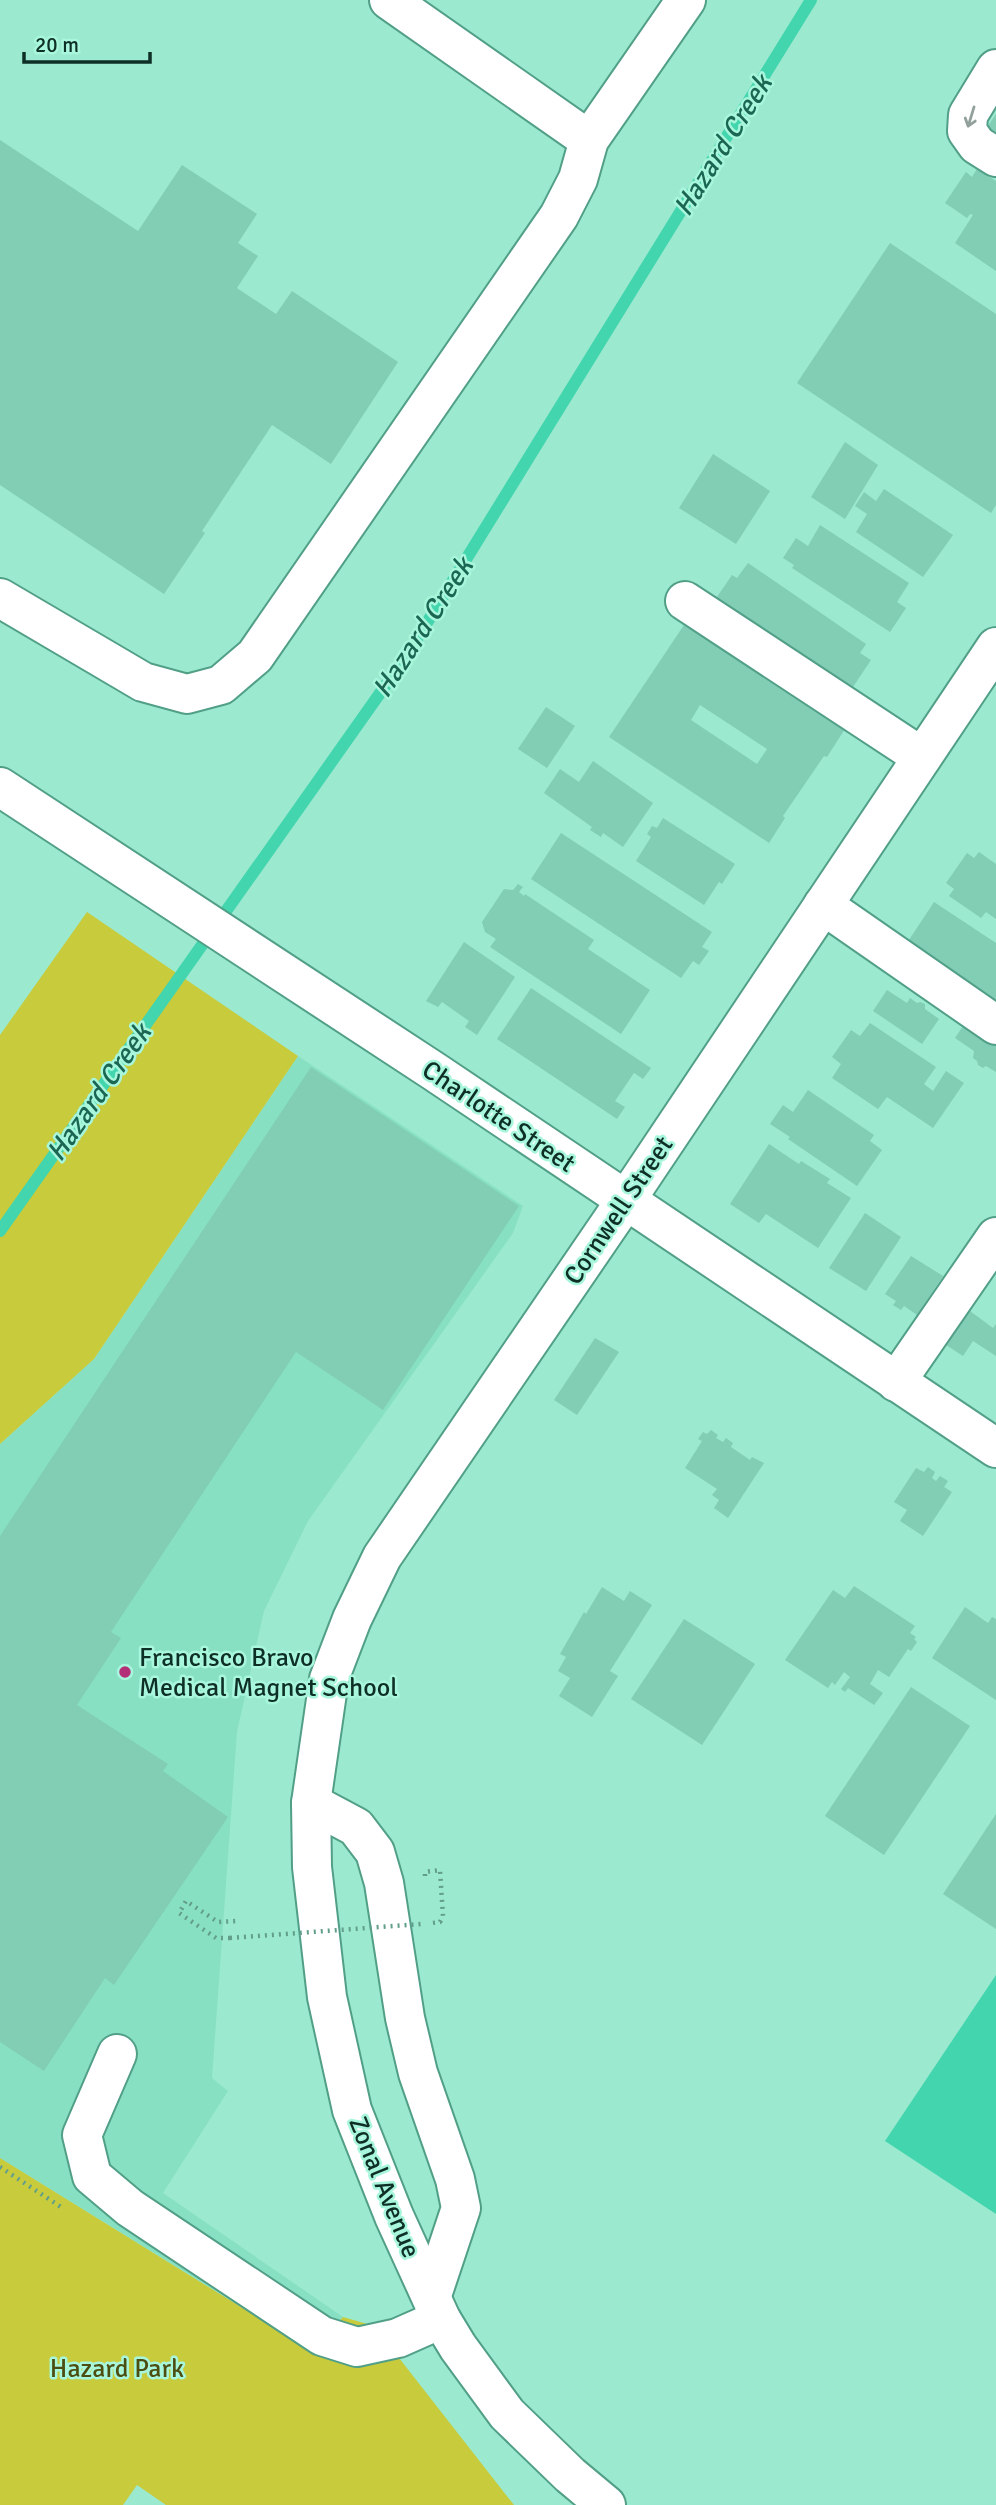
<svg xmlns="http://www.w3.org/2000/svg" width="996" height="2505" viewBox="0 0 996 2505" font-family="Signika,sans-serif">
<rect width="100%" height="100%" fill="#9be9cf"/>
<path fill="#88e0c3" d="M298 1056 523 1206 513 1233 308 1521 264 1611 237 1732 212 2078 228 2091 163 2193 343 2317 313 2351 0 2158V1444L94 1359Z"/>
<g fill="#c7cb3c">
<path d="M87 912 298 1056 94 1359 0 1444V1035Z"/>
<path d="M0 2158 312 2351 343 2317 374 2326 514 2505H166L137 2485 123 2505H0Z"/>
</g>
<path fill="#42d5ae" d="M996 1975V2214L885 2141Z"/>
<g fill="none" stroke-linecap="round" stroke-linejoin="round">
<path stroke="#42d5ae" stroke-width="12" d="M0 1231 407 655 811 0"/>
</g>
<g fill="#81ceb5" fill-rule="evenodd">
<path d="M996 114V142L983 133Z"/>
<path d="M0 140 138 231 182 165 257 214 238 243 258 256 237 288 276 314 292 291 398 362 331 464 272 425 202 531 205 533 164 594 0 485Z"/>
<path d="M977 169 996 181V271L955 243 973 215 970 214 967 218 945 203 966 172 972 177Z"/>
<path d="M890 243 996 314V505L991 513 797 383Z"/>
<path d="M845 442 878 465 845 519 811 497Z"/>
<path d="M713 454 770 491 736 544 679 508Z"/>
<path d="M884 489 953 535 923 577 856 532 867 514 855 506 864 492 876 501Z"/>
<path d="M820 525 909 583 897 602 906 608 890 632 792 568 794 565 783 558 796 538 808 546Z"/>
<path d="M748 563 866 644 860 653 871 660 853 687 842 680 835 690 710 607 732 575 737 578Z"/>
<path d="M686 622 845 729 827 757 824 756 783 816 785 818 769 843 609 737ZM700 705 767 749 757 764 691 720Z"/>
<path d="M546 707 575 726 547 768 518 749Z"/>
<path d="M593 761 653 803 623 847 603 833 601 837 590 830 592 827 544 793 560 769 579 782Z"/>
<path d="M663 818 735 864 722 884 719 882 704 905 636 861 651 837 647 834 652 826 657 828Z"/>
<path d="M561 833 712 932 702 947 709 951 699 965 693 961 681 978 531 879Z"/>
<path d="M979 852 996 864V919L986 912 981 918 949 896 954 889 946 883 967 853 974 858Z"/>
<path d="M518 884 523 887 519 892 524 896 525 894 594 940 588 949 650 990 621 1034 490 947 496 939 485 932 482 922 504 889 513 890Z"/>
<path d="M934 902 996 943V1000L991 1007 903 949Z"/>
<path d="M464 942 515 977 477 1035 465 1027 469 1021 442 1002 438 1007 426 1001Z"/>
<path d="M531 988 651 1068 643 1079 634 1073 615 1101 625 1107 617 1119 497 1039Z"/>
<path d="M887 990 907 1003 910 998 917 1003 920 1002 925 1004V1009L939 1019 922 1044 873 1011Z"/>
<path d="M969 1017 996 1035V1072L986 1066 983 1068 978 1065 977 1061 973 1058 974 1051 955 1038Z"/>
<path d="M870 1023 936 1067 924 1084 933 1091 946 1071 964 1083 933 1128 887 1097 878 1109 832 1078 841 1064 832 1057 851 1030 860 1036Z"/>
<path d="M311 1067 519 1206 383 1410 296 1352 111 1632 121 1638 77 1705 168 1764 163 1771 228 1817 114 1985 105 1978 44 2071 0 2042V1536Z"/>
<path d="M808 1090 874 1135 870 1141 882 1150 857 1186 788 1139 790 1137 770 1124 783 1105 793 1112Z"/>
<path d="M769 1144 799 1164 801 1161 830 1179 827 1183 851 1198 818 1248 766 1214 759 1223 730 1204Z"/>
<path d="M865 1213 901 1237 866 1291 829 1268Z"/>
<path d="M911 1256 943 1276 917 1315 904 1306 901 1310 893 1305 896 1301 885 1294Z"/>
<path d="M970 1311 993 1328 996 1324V1356L973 1341 963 1356 946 1345Z"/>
<path d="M595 1338 619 1352 577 1415 554 1400Z"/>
<path d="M711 1430 718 1435 716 1438 723 1442 726 1438 733 1443 731 1447 750 1460 752 1457 764 1463 728 1518 714 1508 719 1500 712 1495 717 1489 685 1468 702 1441 698 1439 703 1432 707 1434Z"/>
<path d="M928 1467 935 1472 932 1478 936 1481 940 1476 948 1481 944 1487 952 1492 923 1536 900 1521 907 1510 894 1502 916 1468 924 1472Z"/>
<path d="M854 1586 915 1626 910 1633 916 1637 914 1639 917 1642 911 1651 908 1649 889 1677 878 1670 870 1684 883 1693 874 1705 848 1688 845 1692 841 1689 850 1677 844 1672 835 1685 832 1682 828 1688 785 1660 833 1590 845 1598Z"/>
<path d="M602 1587 624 1601 630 1591 652 1605 610 1671 618 1676 592 1717 559 1696 570 1678 558 1671 566 1657 560 1654 584 1612 586 1614Z"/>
<path d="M965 1607 988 1623 992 1617 996 1619V1700L932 1658Z"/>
<path d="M684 1619 755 1664 702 1745 631 1699Z"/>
<path d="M911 1687 970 1726 884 1855 825 1816Z"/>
<path d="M996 1814V1929L943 1894Z"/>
</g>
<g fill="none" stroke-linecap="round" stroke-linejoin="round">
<g stroke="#529f87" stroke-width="42">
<g id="minor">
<path d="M389 0 589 140"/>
<path d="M996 69 968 115 967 131 977 145 996 157"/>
<path d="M0 598 143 682 187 694 221 685 255 656 559 216 578 179 589 140 686 0"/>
<path d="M685 601 922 757"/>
<path d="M0 787 435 1072 996 1448"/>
<path d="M823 905 996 1025"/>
<path d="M896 1382 996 1237"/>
<path d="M311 1803 356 1827 375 1852 384 1883 405 2018 418 2073 455 2179 461 2208 432 2295"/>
<path d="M117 2054 82 2135 92 2176 130 2208 322 2336 357 2347 398 2338 441 2319"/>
<path d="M606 2505 570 2475 507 2414 458 2347 441 2319 394 2216 352 2110 327 1997 312 1867 311 1803 329 1679 352 1619 382 1557 626 1200 996 647"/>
</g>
</g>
<g stroke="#629e8b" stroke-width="4.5" stroke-dasharray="2 5" stroke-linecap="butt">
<path d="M425 1876V1872L440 1870 443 1916 440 1922 432 1923"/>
<path d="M230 1938H216L179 1913 186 1901 218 1922 237 1921"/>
<path d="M0 2167 64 2209"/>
</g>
<use href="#minor" stroke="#fff" stroke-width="38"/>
<path stroke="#629e8b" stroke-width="4.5" stroke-dasharray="2 5" stroke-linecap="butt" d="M230 1938 421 1924"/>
</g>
<defs><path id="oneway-shaft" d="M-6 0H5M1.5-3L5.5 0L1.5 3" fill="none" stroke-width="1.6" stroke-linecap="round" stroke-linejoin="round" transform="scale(1.75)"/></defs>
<use stroke="#93a19d" href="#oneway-shaft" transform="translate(971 117) rotate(107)"/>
<circle fill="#b33078" stroke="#a8f6dc" stroke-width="2.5" cx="125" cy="1672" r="7"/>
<g text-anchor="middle" stroke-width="5" stroke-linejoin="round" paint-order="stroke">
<g font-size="26" fill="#0e2f25" stroke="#a8f6dc">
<text transform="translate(499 1116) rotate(34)" y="9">Charlotte Street</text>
<text transform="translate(618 1210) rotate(-56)" y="9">Cornwell Street</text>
<text transform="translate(385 2187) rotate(68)" y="9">Zonal Avenue</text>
</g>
<g font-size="26" fill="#0e2f25" stroke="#a8f6dc" text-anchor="start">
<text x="139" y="1666">Francisco Bravo<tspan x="139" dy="30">Medical Magnet School</tspan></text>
</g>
<g font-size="26" fill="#4c4e11" stroke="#a8f6dc">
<text x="117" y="2377">Hazard Park</text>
</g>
<g font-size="28" font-style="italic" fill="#1a6652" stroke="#a8f6dc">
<text transform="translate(722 145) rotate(-58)" y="10">Hazard Creek</text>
<text transform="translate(422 627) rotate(-57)" y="10">Hazard Creek</text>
<text transform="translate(98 1092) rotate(-55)" y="10">Hazard Creek</text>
</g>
</g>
<path d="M24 52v10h126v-10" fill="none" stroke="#0e2f25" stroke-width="3.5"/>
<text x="35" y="52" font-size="21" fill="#0e2f25" stroke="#a8f6dc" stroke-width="5" paint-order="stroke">20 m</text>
</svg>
